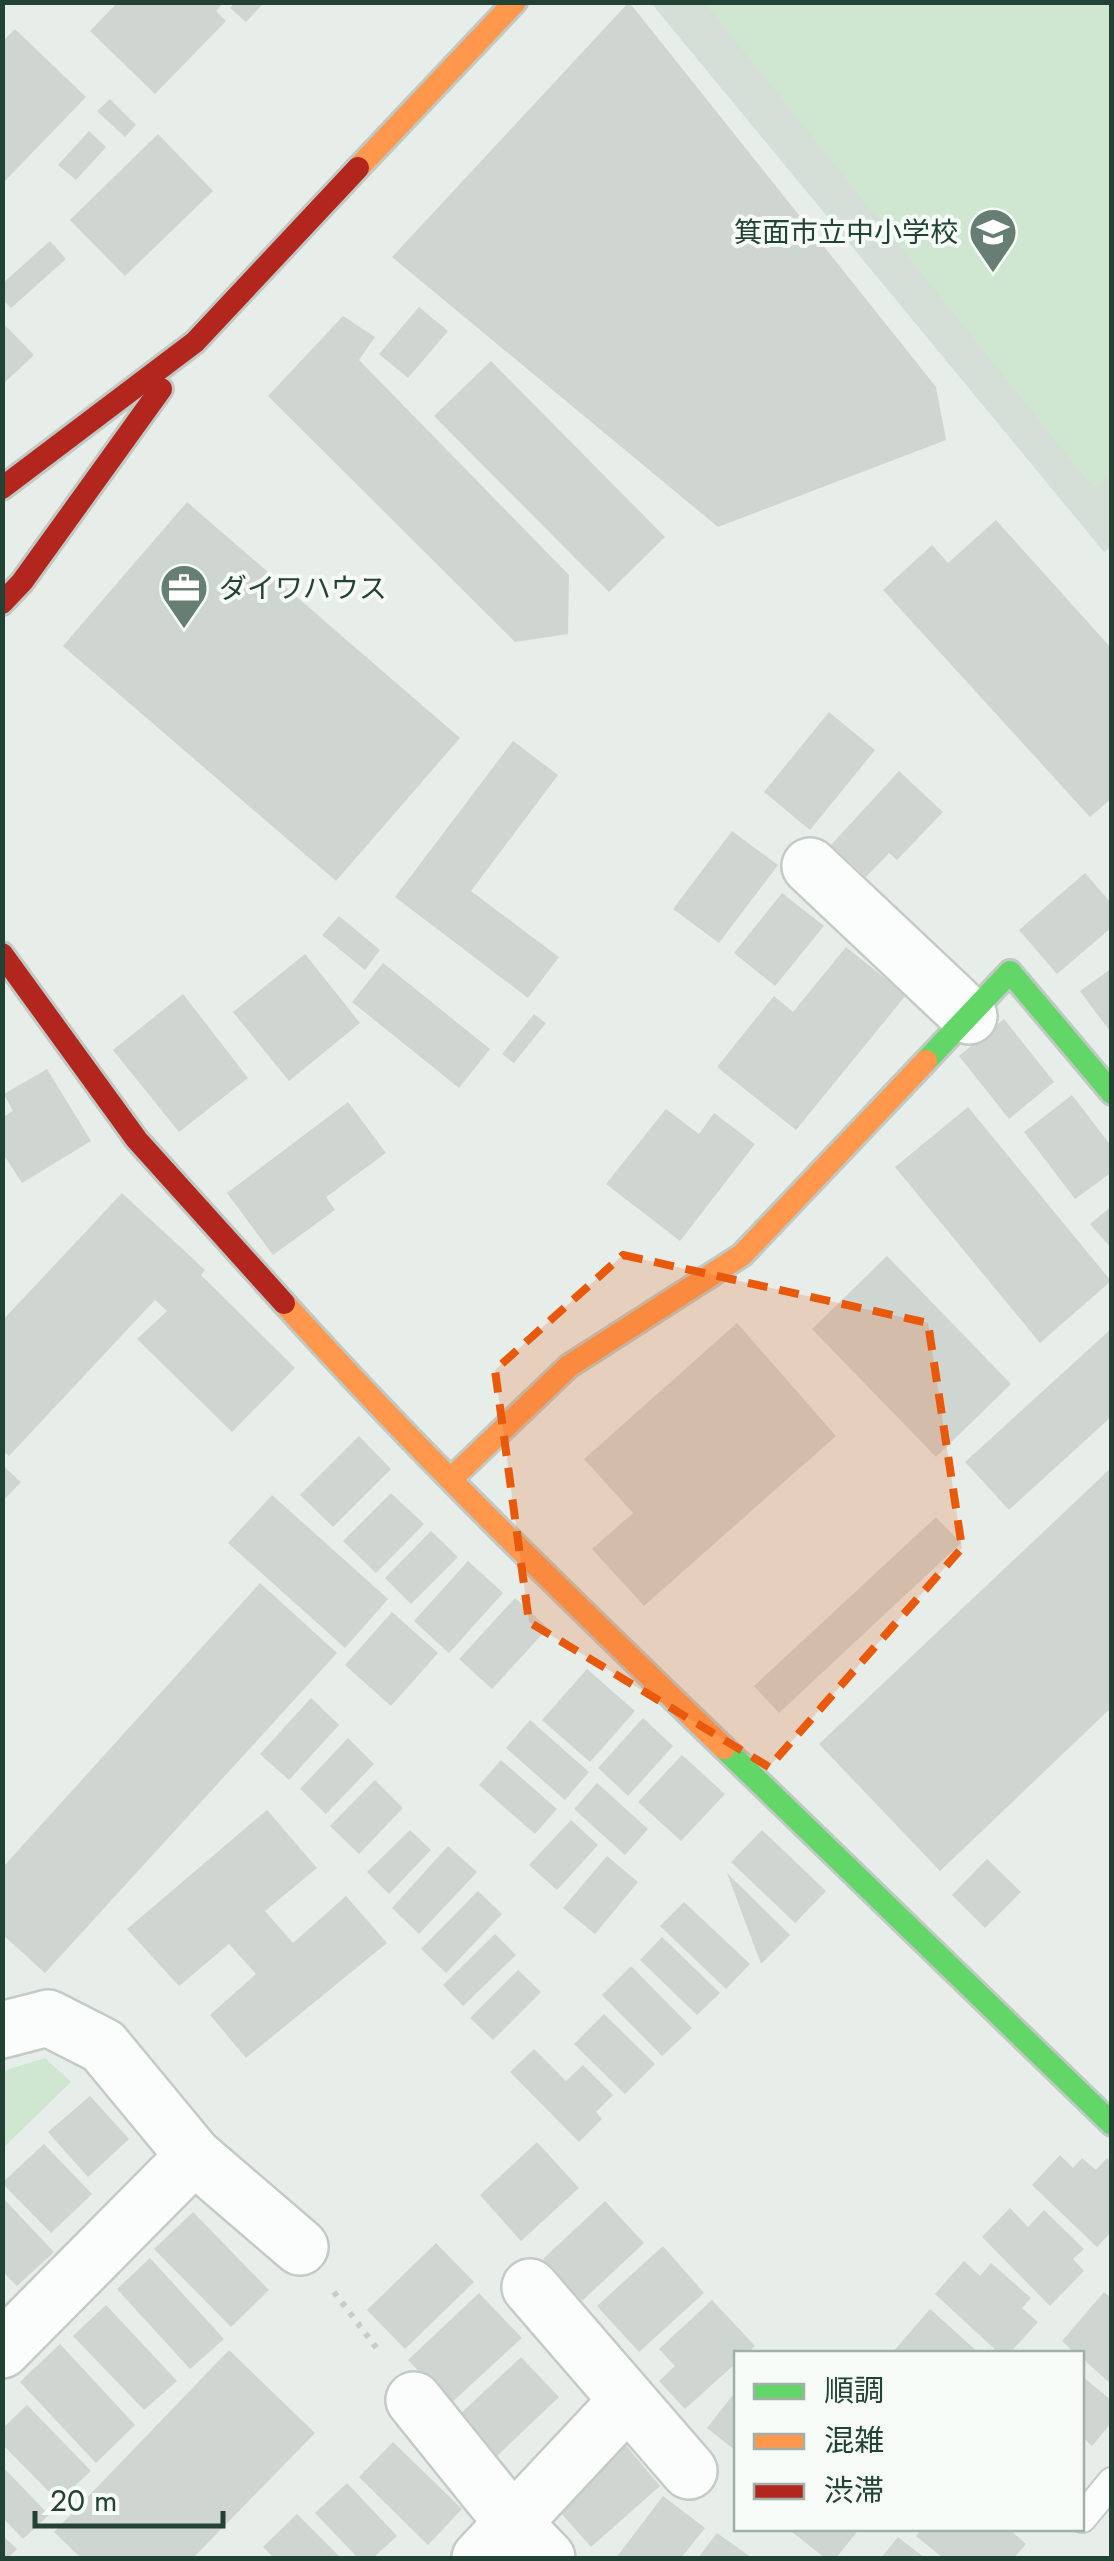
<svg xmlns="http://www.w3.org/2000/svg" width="1114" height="2561" viewBox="0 0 1114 2561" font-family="Jost,'Noto Sans JP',sans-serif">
<rect width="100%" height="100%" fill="#e7ede9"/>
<path fill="#d5dfd8" d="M651 3H1111L1112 546 1104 552Z"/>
<g fill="#cfe7d1">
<path d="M705 3H1111L1112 471 1094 488Z"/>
<path d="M45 2058 71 2082 3 2148V2071Z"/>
</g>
<g fill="#cfd6d2">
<path d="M118 2H224L216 11 226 21 155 94 90 31Z"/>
<path d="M235 2H259L262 5 246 22 230 8Z"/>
<path d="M629 2 936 387 946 440 718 527 392 257Z"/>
<path d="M15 29 86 97 2 184V42Z"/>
<path d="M110 99 136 125 125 137 97 111Z"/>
<path d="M89 131 106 147 76 180 58 165Z"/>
<path d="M158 134 213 191 125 276 70 220Z"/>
<path d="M50 241 66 259 11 308 2 299V284Z"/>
<path d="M419 307 448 331 408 378 379 354Z"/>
<path d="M343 316 375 337 359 360 569 575 568 634 515 642 268 396Z"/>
<path d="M2 322 34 355 2 385Z"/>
<path d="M491 361 665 537 609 592 434 416Z"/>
<path d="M187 502 460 738 336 881 63 646Z"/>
<path d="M996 520 1112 649V798L1090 817 883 590 932 545 948 563Z"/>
<path d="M829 712 875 750 810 830 764 792Z"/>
<path d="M513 741 558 775 471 891 559 957 528 998 395 897Z"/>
<path d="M899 771 943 812 897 860 889 853 866 877 831 845Z"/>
<path d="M732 831 778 865 719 943 673 909Z"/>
<path d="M1085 873 1112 904V927L1057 974 1019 930Z"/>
<path d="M782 893 824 926 775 986 734 953Z"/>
<path d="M339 916 380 950 365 970 322 935Z"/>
<path d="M846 947 906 995 796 1130 717 1067 774 996 793 1012Z"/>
<path d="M305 954 360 1023 289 1081 233 1012Z"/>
<path d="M383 963 490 1049 459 1088 352 1002Z"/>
<path d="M1112 968V1034L1080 991Z"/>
<path d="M183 994 248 1078 179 1132 113 1050Z"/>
<path d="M534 1014 546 1023 514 1063 502 1054Z"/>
<path d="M1004 1019 1054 1082 1009 1119 959 1056Z"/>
<path d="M47 1069 91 1141 22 1183 2 1152V1118L13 1111 4 1094Z"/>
<path d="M1072 1095 1112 1147V1172L1075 1199 1024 1132Z"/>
<path d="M348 1102 386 1153 326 1197 335 1210 273 1255 227 1193Z"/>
<path d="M968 1107 1111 1281 1040 1343 895 1167Z"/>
<path d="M666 1109 699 1134 714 1113 755 1144 680 1241 606 1184Z"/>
<path d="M122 1193 205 1270 201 1275 295 1368 232 1432 137 1339 167 1311 155 1300 9 1456 2 1450V1321Z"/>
<path d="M1112 1206V1249L1090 1224Z"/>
<path d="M887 1256 1011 1384 936 1457 812 1329Z"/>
<path d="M737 1323 836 1436 644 1606 592 1549 633 1513 584 1459Z"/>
<path d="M1112 1328V1416L1009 1510 965 1462Z"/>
<path d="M359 1436 391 1469 333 1527 300 1495Z"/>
<path d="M2 1465 21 1482 2 1502Z"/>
<path d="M1112 1467V1707L940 1871 819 1744Z"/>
<path d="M391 1493 424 1524 376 1573 343 1541Z"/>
<path d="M272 1495 388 1599 345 1648 228 1543Z"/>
<path d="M936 1517 961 1543 779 1713 754 1686Z"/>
<path d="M431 1531 458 1557 411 1604 385 1578Z"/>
<path d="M468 1561 503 1593 449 1653 414 1621Z"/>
<path d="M260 1583 337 1653 45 1973 3 1935V1867Z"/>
<path d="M515 1598 548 1628 492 1689 459 1659Z"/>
<path d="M392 1612 438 1653 391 1706 345 1665Z"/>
<path d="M587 1669 635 1711 590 1762 542 1720Z"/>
<path d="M311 1698 339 1725 289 1780 260 1754Z"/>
<path d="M643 1718 673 1746 628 1796 598 1768Z"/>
<path d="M530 1720 589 1772 565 1800 506 1748Z"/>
<path d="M348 1738 374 1764 326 1814 300 1789Z"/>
<path d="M682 1755 725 1794 681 1841 638 1802Z"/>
<path d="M501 1760 557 1809 535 1834 479 1785Z"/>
<path d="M375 1780 403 1808 359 1854 330 1826Z"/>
<path d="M597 1783 648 1829 625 1855 574 1809Z"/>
<path d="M267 1810 317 1868 265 1911 293 1943 346 1896 387 1943 246 2058 210 2015 256 1974 229 1944 179 1986 127 1929Z"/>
<path d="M571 1820 598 1845 557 1890 529 1865Z"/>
<path d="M410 1830 431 1850 389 1894 367 1872Z"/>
<path d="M762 1830 826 1891 795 1923 731 1862Z"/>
<path d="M448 1846 477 1872 419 1934 392 1908Z"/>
<path d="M607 1856 638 1882 595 1934 563 1908Z"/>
<path d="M987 1859 1021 1892 985 1928 952 1895Z"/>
<path d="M727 1873 790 1935 761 1964Z"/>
<path d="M478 1891 502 1914 446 1973 421 1949Z"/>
<path d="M684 1902 750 1964 726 1989 660 1926Z"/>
<path d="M495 1934 516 1955 463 2006 443 1985Z"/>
<path d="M662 1937 720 1993 697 2015 640 1960Z"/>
<path d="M631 1966 692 2028 662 2056 602 1995Z"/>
<path d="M518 1970 541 1992 493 2040 470 2018Z"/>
<path d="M604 2014 655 2064 625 2094 574 2044Z"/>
<path d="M534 2049 566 2081 583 2065 613 2095 596 2112 602 2119 579 2142 510 2072Z"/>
<path d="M90 2096 129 2139 88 2177 48 2132Z"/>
<path d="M537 2142 579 2188 521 2241 480 2195Z"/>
<path d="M44 2144 92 2194 51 2233 2 2183Z"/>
<path d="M1060 2155 1073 2168 1082 2158 1096 2170 1107 2158 1112 2163V2231L1097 2247 1032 2185Z"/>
<path d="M2 2197 54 2252 17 2286 2 2271Z"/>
<path d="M605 2201 644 2243 582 2301 543 2259Z"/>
<path d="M1010 2208 1028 2227 1044 2210 1084 2249 1073 2259 1084 2271 1050 2306 982 2237Z"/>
<path d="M193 2212 269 2290 231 2327 154 2249Z"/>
<path d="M436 2243 474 2282 405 2349 367 2310Z"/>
<path d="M663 2246 704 2293 639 2352 597 2306Z"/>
<path d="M150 2258 224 2339 190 2369 117 2289Z"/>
<path d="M964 2261 980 2276 991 2263 1031 2298 1022 2308 1038 2322 1009 2354H1000L935 2294Z"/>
<path d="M1104 2292 1112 2299V2385L1082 2358V2354H1076L1062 2341Z"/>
<path d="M479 2293 522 2338 450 2404 408 2360Z"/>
<path d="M712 2300 755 2346 747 2354H736V2363L685 2409 659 2381 675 2366 659 2349Z"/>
<path d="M106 2305 177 2381 144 2410 73 2336Z"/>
<path d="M930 2309 980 2354H895L893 2352Z"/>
<path d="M60 2344 135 2425 96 2463 20 2382Z"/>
<path d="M229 2350 315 2433 193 2558H81L54 2532Z"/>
<path d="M521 2357 559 2397 495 2458 457 2417Z"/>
<path d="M1082 2376 1112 2401V2422L1092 2446 1082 2437Z"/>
<path d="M736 2391V2451L707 2428Z"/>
<path d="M27 2405 91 2471 58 2501 2 2444V2429Z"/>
<path d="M393 2442 462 2509 428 2545 359 2477Z"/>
<path d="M623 2442 660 2486 591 2547 553 2504Z"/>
<path d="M2 2466 49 2515 23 2539 2 2517Z"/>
<path d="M347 2483 397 2536 373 2558H358L315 2513Z"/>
<path d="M663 2496 705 2528 681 2558H616Z"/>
<path d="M297 2514 341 2558H274L263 2547Z"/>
<path d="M795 2528H860L836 2558H825L792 2532Z"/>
<path d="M923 2528H1008L1026 2544 1014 2558H943L916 2536Z"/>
<path d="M717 2533 752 2558H698Z"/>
<path d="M2 2535 17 2549 8 2558H2Z"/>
<path d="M898 2537 925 2558H881Z"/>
</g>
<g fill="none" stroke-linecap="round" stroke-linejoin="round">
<g stroke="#c4cac6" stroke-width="32">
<path id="lane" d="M1082 2518 1112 2482"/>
</g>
<g stroke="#c4cac6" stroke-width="60">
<g id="street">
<path d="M810 866 969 1016"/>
<path d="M2 2030 48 2018 103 2046 194 2156 300 2247"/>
<path d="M530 2287 689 2471"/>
<path d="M2 2350 194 2156"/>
<path d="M414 2400 513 2523 547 2558"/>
<path d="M480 2558 627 2401"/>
</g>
</g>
<g stroke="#c0c9c4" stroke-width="28">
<g id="fast">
<path d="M926 1061 1010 972 1112 1093"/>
<path d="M724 1748 1112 2124"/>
</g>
</g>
<g stroke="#c0c9c4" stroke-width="28">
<g id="slow">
<path d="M358 168 515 2"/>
<path d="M284 1303C423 1458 574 1603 724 1748"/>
<path d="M452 1478 569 1366 742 1255 926 1061"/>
</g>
</g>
<g stroke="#c0c9c4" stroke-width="28">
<g id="jam">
<path d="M2 488 195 342 358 168"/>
<path d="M2 603 22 582 161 389"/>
<path d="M2 954 137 1140 284 1303"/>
</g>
</g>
<path stroke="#c6cec9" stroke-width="6" stroke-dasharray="5 8" stroke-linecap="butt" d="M334 2292 381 2354"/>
<use href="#lane" stroke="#fbfcfc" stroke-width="28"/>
<use href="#street" stroke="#fbfcfc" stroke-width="55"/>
<use href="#fast" stroke="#63d668" stroke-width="22"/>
<use href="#slow" stroke="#ff974d" stroke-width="22"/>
<use href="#jam" stroke="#b3261e" stroke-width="22"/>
</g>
<path fill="#e8590c" fill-opacity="0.2" stroke="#e8590c" stroke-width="8" stroke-dasharray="20 12" stroke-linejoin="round" d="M623 1255 928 1323 962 1548 769 1767 529 1622 495 1370Z"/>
<defs>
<g id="school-pin" transform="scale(2.5)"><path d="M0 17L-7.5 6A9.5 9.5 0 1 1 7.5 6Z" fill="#677e73" stroke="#f6fbf7"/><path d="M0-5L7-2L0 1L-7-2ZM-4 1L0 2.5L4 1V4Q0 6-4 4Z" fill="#fff"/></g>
<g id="office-pin" transform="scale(2.5)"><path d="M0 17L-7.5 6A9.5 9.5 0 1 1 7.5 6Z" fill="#677e73" stroke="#f6fbf7"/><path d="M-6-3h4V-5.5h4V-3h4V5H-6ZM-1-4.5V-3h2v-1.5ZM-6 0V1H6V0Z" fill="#fff"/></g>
</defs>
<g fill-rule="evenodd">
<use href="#school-pin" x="993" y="232"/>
<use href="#office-pin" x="184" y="588"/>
</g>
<g text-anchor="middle" stroke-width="8" stroke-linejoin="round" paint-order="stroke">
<g font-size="28" fill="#224333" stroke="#f6fbf7" text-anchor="end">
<text x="958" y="242">箕面市立中小学校</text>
<text x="219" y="598" text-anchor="start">ダイワハウス</text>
</g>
</g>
<rect width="1114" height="2561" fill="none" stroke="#224333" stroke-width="10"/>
<rect x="734" y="2351" width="350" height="180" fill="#f6fbf7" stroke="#a1b1a9" stroke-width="2.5"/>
<rect x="754" y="2384" width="50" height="15" fill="#63d668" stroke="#a1b1a9" stroke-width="2.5"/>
<text x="824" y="2401" font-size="30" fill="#224333">順調</text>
<rect x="754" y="2434" width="50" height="15" fill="#ff974d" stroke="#a1b1a9" stroke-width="2.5"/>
<text x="824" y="2451" font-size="30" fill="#224333">混雑</text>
<rect x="754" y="2484" width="50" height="15" fill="#b3261e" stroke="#a1b1a9" stroke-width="2.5"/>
<text x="824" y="2501" font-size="30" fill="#224333">渋滞</text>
<path d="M35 2511v15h188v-15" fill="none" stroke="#224333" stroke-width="5"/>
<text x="50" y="2511" font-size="30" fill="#224333" stroke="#f6fbf7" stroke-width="8" paint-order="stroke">20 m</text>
</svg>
